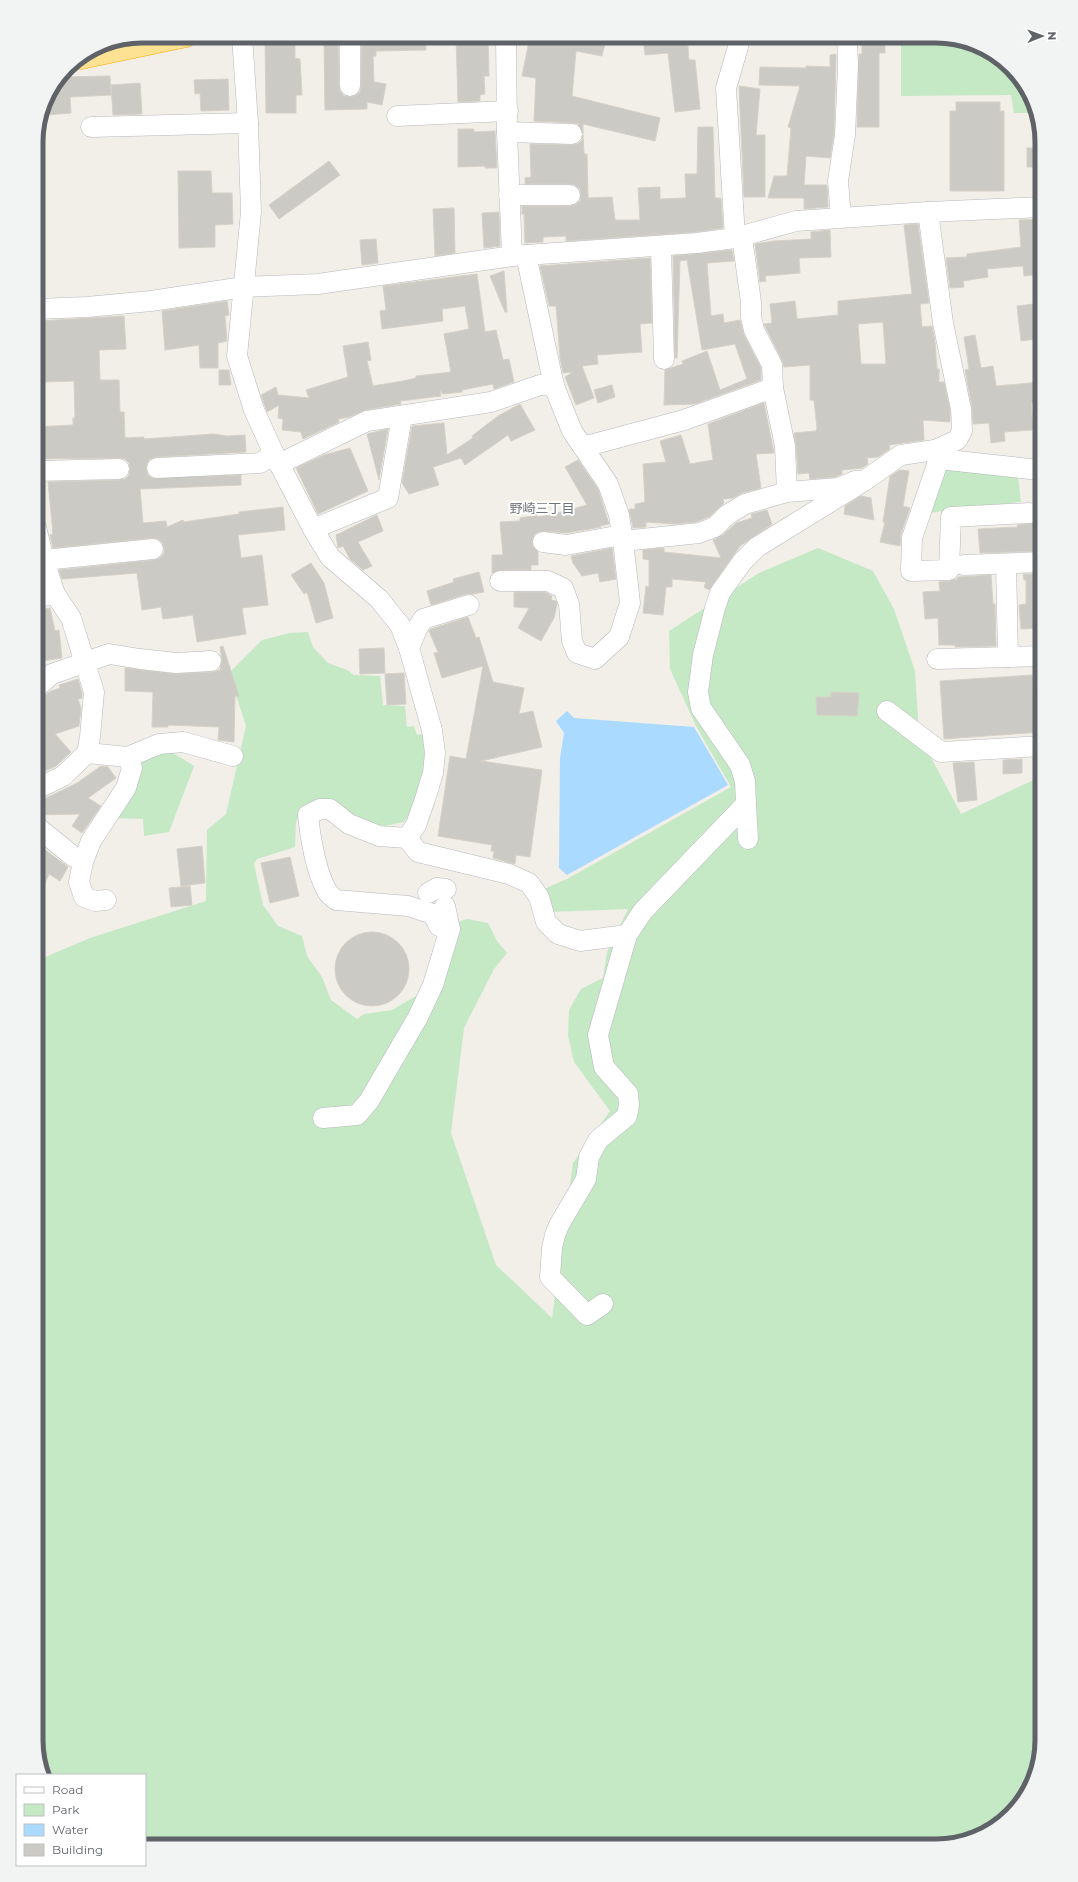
<svg xmlns="http://www.w3.org/2000/svg" width="1078" height="1882" viewBox="0 0 1078 1882" font-family="Montserrat,'Noto Sans JP',sans-serif">
<rect width="100%" height="100%" fill="#f1efe8"/>
<g fill="#c5e8c5">
<path d="M901 36H943L995 54 1031 95 1035 113H1014L1011 95 901 96Z"/>
<path d="M951 468 1018 478 1021 502 928 513 940 472Z"/>
<path d="M818 548 873 571 894 609 915 671 919 735 961 814 1042 776V1740L1024 1799 983 1835 936 1846H145V1775H44L36 1740V961L90 938 206 901 207 830 226 814 246 726 229 673 262 640 290 633 308 632 313 647 328 663 347 670 354 675 380 676 383 705 405 706 407 727 414 726 417 735 426 733 430 752 415 806 404 822 385 826 367 823 326 801 306 804 296 822 295 847 257 859 254 864 263 905 278 926 302 936 307 956 322 977 331 1000 357 1019 364 1014 392 1010 421 993 448 925 467 919 488 923 497 941 507 953 494 969 464 1028 451 1133 496 1265 552 1318 573 1163 610 1111 574 1062 568 1035 569 1010 581 989 603 978 607 952 628 909 550 912 544 889 567 879 731 787 696 726 670 669 669 631 759 573Z"/>
<path d="M165 748 194 766 169 832 144 836 143 819 113 818 142 766 141 761Z"/>
</g>
<path fill="#aadaff" d="M567 711 574 718 694 727 728 785 567 875 559 868 560 758 564 733 556 721Z"/>
<g fill="#cccac5" stroke="#d6d1c6" fill-rule="evenodd">
<path d="M362 36H425L426 50 376 51V56H373L374 82 386 84 382 105 367 102V109L325 110 324 40H338L339 86 340 91 344 96 350 97 355 96 360 92 361 86Z"/>
<path d="M488 36 489 76H484L485 94 480 95V101L458 102 456 37Z"/>
<path d="M530 36 572 41 571 36H607L602 56 576 51 572 96 660 118 655 141 583 124V134L578 124 573 123 534 121 536 78 522 76Z"/>
<path d="M643 36H687L689 60H695L700 109 675 112 668 53 645 55Z"/>
<path d="M862 36H885V53H879V127H857L859 54H862Z"/>
<path d="M265 41H295V58L300 59 302 95H296V113H266Z"/>
<path d="M836 54 834 134 830 158 806 156 804 185H827L828 207 804 209V198H768L774 176H787L791 128 788 127 800 86 759 85 760 67 806 68V66L830 67V55Z"/>
<path d="M110 76 111 95 70 97 71 113 47 115 46 99 61 77Z"/>
<path d="M228 79 229 110 201 111 200 93 195 94 194 80Z"/>
<path d="M140 83 142 114 113 115 111 85Z"/>
<path d="M739 86 760 89 756 135H765V197H744Z"/>
<path d="M956 102H1000V111H1004V191H950V111H956Z"/>
<path d="M698 127H713L715 198H721L723 228 696 232 566 241V236L543 237V242L525 243 524 214H522V206H570L575 205 580 201 581 195 580 189 575 185 570 184H525V178L531 177 530 144 572 145 578 144 582 140 583 135 584 154H587L588 198 612 197 615 220H640L638 188 660 187V199L686 198 685 174H697Z"/>
<path d="M458 129H474V132L495 131 497 168H485V166L458 167Z"/>
<rect x="1027" y="148" width="15" height="19"/>
<path d="M329 161 340 175 279 219 269 205Z"/>
<path d="M178 171H211L212 193H232L233 224 215 225V247L179 248Z"/>
<path d="M454 208 455 253 435 256 433 209Z"/>
<path d="M499 212 500 246 484 248 482 213Z"/>
<path d="M1042 219V274L1024 276 1023 266 987 269 988 277 963 281 964 287 950 288 946 258 967 257V254L1021 247 1019 220Z"/>
<path d="M918 224 929 303 920 304 922 327 932 326 935 342 937 369H939V382H944L950 410V422L923 420 924 440 889 445 890 449 878 457 867 458 868 464 862 468 842 470V474L835 477 810 479 809 473 798 474 796 445 794 433 816 431 817 428 814 400H810V365L784 367 782 360 764 324 772 323 770 304 795 301 797 319 838 315V301L912 294 904 225ZM883 322 886 364H861L858 324Z"/>
<path d="M830 230 831 257 799 258 800 273 765 276 766 281 760 282 755 244 774 241 811 239V232Z"/>
<path d="M376 239 378 263 362 265 360 240Z"/>
<path d="M732 250 734 261 707 263 711 316 723 314 724 323 740 320 744 335 761 368V380L695 404 664 405 665 370 683 364 682 361 707 351 720 390 747 379 735 344 702 350 687 260 680 261 677 358H675L673 256Z"/>
<path d="M650 258 652 323 640 324 642 352 597 355 598 364 582 366 594 398 576 405 565 377 573 372 563 373 560 358 556 306H549L540 266Z"/>
<path d="M504 271 507 312H505L490 276Z"/>
<path d="M477 274 485 332 496 330 503 360 509 359 514 382 494 389 493 384 462 390V392L443 394 440 390 441 396 400 401 401 404 365 410 349 417 338 419 339 422 303 439 301 432 282 430 283 419 278 418 279 405 267 412 261 395 276 387 278 395 309 398 306 390 348 377 343 346 368 342 371 360 367 361 373 386 403 381 416 378V376L451 372 444 334 469 329 465 306 442 309 443 321 382 329 380 311 386 310 383 286Z"/>
<path d="M227 301 229 315 225 316 227 341 218 343V368H200L199 345 165 350 162 311Z"/>
<path d="M1042 303V338L1021 341 1017 306Z"/>
<path d="M124 316 126 349 99 350 100 380H119L120 412H124L125 438 144 437V439L213 434 227 436 245 435 246 452 156 457 150 459 147 463 146 469 148 475 152 478 241 475V485L140 489 143 523 166 521 167 527 183 520 184 522 239 514V512L283 507 285 530 238 535 241 558 262 555 268 605 242 608 246 634 197 642 193 615 163 619 161 607 142 610 137 573 62 579 59 570 154 560 160 558 164 553V548L163 543 158 539 152 538 53 548 50 535 53 534 48 482 120 480 125 479 129 475 130 468 129 463 125 459 119 458 36 459V427L73 425V418H75L74 381 44 382 43 354 41 355 39 321Z"/>
<path d="M975 335 981 368 993 366 996 386 1042 382V402L1031 403 1033 430 1004 432 1005 441 991 443 989 423 973 424 972 407 965 370 969 369 964 337Z"/>
<path d="M219 370H229L231 385H219Z"/>
<path d="M612 385 615 397 598 403 594 390Z"/>
<path d="M764 403 774 453 756 454 761 488 742 493 733 498 723 499 724 503 709 517 696 522 675 524 646 522V527L633 528 629 509H635V504L645 502 643 464 666 462 660 441 681 435 690 464 713 460 708 424Z"/>
<path d="M520 404 535 430 511 441 508 435 465 465 461 458 433 467 439 485 409 494 402 483 412 426 444 423 447 455 473 438 472 436 498 416Z"/>
<path d="M388 429 379 480 367 434Z"/>
<path d="M350 448 368 491 318 514 296 468 324 455Z"/>
<path d="M578 460 598 489 609 524 600 526 601 527 566 533 544 531 538 532 534 535 532 541 533 547 538 552V565H531V570H500L492 573V555H503L500 522 520 521V518L537 515V517L550 515 587 505 565 467Z"/>
<path d="M900 470 909 471 903 506 910 508 901 534 900 546 880 542 885 522H883L890 476Z"/>
<path d="M861 496 871 498 874 520 844 514 845 506Z"/>
<path d="M767 510 772 524 740 546 709 590 704 587 706 582 672 579V587H666L663 615 643 613 646 586 649 587V560L643 559V550L664 548V552L721 558 713 540 723 535 736 523 752 518 751 514Z"/>
<path d="M377 515 383 531 358 542 372 566 363 570 350 559 343 546 338 548 336 535Z"/>
<path d="M1035 523H1042V551L980 553 978 529 1018 527 1017 525Z"/>
<path d="M612 548 616 579 600 582 598 573 582 576 573 563 571 556Z"/>
<path d="M311 563 324 583 333 618 316 623 307 592 304 594 291 575Z"/>
<path d="M479 572 484 592 473 594H466L431 605 427 591 454 582 453 579Z"/>
<path d="M1023 574H1042V628L1021 629 1019 605 1026 604V580H1024Z"/>
<path d="M991 575 993 604H995L996 646 955 647V645H939L938 618 925 619 923 592 940 591 939 582 950 581 957 579 958 577Z"/>
<path d="M514 592H545L552 596 551 600 556 601 557 604 554 618 541 641 518 628 529 608 514 607Z"/>
<path d="M50 608 55 631 59 630 62 658 41 661 40 655 36 656V636L39 635 36 611Z"/>
<path d="M468 617 476 638 479 637 493 682 524 688 519 714 533 711 542 747 481 761 542 770 530 857 516 855 515 864 493 858 494 851H491L492 845 438 836 450 756 466 759 483 666 442 678 434 653 438 652 429 631 431 629Z"/>
<path d="M223 646 239 696H235L234 742 218 740 219 727 168 725V727H152L153 692 125 691V668L175 674 212 672 220 670 222 661 220 647Z"/>
<path d="M384 648 385 673 360 674 359 649Z"/>
<path d="M404 673 406 704 387 705 385 674Z"/>
<path d="M1032 675 1034 710H1042V732L944 739 940 681Z"/>
<path d="M78 679 82 693V698L78 699 81 708 79 726 55 734 71 752 56 766 36 775V699L43 697 51 691 60 688 59 685Z"/>
<path d="M831 692 859 693 857 716 817 715 816 697H831Z"/>
<path d="M1022 759V773L1003 774V760Z"/>
<path d="M974 762 977 800 958 802 953 763Z"/>
<path d="M101 766 108 767 116 778 88 798 101 806 82 833 72 826 80 814 36 815V803L77 783Z"/>
<path d="M36 843 68 867 60 881 49 874 36 904Z"/>
<path d="M202 846 205 883 181 886 177 849Z"/>
<path d="M290 857 299 896 270 903 261 863Z"/>
<path d="M190 886 192 905 171 907 169 888Z"/>
<circle cx="372" cy="969" r="37"/>
</g>
<g fill="none" stroke-linecap="round" stroke-linejoin="round">
<g stroke="#b5b8bc" stroke-width="21">
<g id="minor">
<path d="M242 36 248 123 251 212 237 356 254 410 274 454 313 529 330 557 379 599 400 625 409 648 432 730 435 753 433 773 426 796 416 825 407 838 379 836 349 824 330 809H320L308 815C310 837 316 872 327 891 329 895 333 897 336 900L408 906 433 914 439 926"/>
<path d="M506 36 507 132 512 256"/>
<path d="M350 86V36"/>
<path d="M397 116 508 111"/>
<path d="M91 127 248 123"/>
<path d="M507 132 572 134"/>
<path d="M509 195H570"/>
<path d="M841 217 838 181 845 135 848 66 847 36"/>
<path d="M742 237 751 302V317L754 330 772 365 773 388 785 446 787 492"/>
<path d="M735 238 726 88 738 47 736 36"/>
<path d="M661 247 664 359"/>
<path d="M36 309 87 307 151 301 244 287 318 284 512 256 697 243 735 238 796 221 928 212 1042 207"/>
<path d="M583 447 684 420 773 388"/>
<path d="M935 450 939 459 1030 469H1042"/>
<path d="M939 459 912 538 911 571 949 570 951 517 1030 513"/>
<path d="M279 464 367 421 491 402 540 385 554 386"/>
<path d="M157 468 260 463 274 454"/>
<path d="M36 471 119 469"/>
<path d="M313 529 388 498 402 416"/>
<path d="M623 541 699 533 715 527 727 515 745 504 787 492 838 488 855 481H864L901 455 935 450 957 440 962 431 961 409 943 323 928 212"/>
<path d="M543 542 566 545 622 535"/>
<path d="M44 560 153 549"/>
<path d="M1006 564 1008 657"/>
<path d="M963 565 1042 562"/>
<path d="M500 581H548L563 588 569 604 572 641 577 653 595 659 619 637 630 603 623 541 619 515 608 484 572 431 554 386 526 255"/>
<path d="M36 597 55 594"/>
<path d="M409 648 417 629 423 619 469 605"/>
<path d="M937 659 1042 656"/>
<path d="M36 688 52 674 109 654 140 659 176 663 211 661"/>
<path d="M887 711 941 752 1042 746"/>
<path d="M87 753 128 757 132 768 126 788 91 841 83 862 79 882 84 897 95 901 106 900"/>
<path d="M128 757 159 744 183 742 233 756"/>
<path d="M36 787 43 786 63 776 87 753 90 737 94 692 71 618 55 594 44 560 36 527"/>
<path d="M746 804 748 839"/>
<path d="M36 826 74 857"/>
<path d="M407 838 418 852 509 874 529 883 539 897 546 922 558 934 580 941 627 935"/>
<path d="M428 893 437 888 446 889"/>
<path d="M323 1118 357 1115 369 1101 418 1017 433 985 450 929 445 906"/>
<path d="M603 1304 587 1315 550 1277 552 1248 555 1235 559 1225 586 1179 589 1157 598 1140 627 1116 629 1105 628 1094 604 1067 598 1035 627 935 643 911 746 804 745 781 740 765 701 708 698 692 703 655 715 608 720 593 742 562 757 547 864 481"/>
</g>
</g>
<g stroke="#f9ab00" stroke-width="23">
<path id="highway" d="M81 58 186 36"/>
</g>
<use href="#minor" stroke="#fff" stroke-width="20"/>
<use href="#highway" stroke="#fde293" stroke-width="22"/>
</g>
<g text-anchor="middle" stroke-width="4" stroke-linejoin="round" paint-order="stroke">
<g font-size="13" fill="#70757a" stroke="#fff">
<text x="542" y="513">野崎三丁目</text>
</g>
</g>
<path d="M0 0H1078V1882H0ZM142 43H936A99 99 0 0 1 1035 142V1740A99 99 0 0 1 936 1839H142A99 99 0 0 1 43 1740V142A99 99 0 0 1 142 43Z" fill="#f2f3f3" fill-rule="evenodd"/>
<path fill="none" stroke="#5f6368" stroke-width="5" d="M142 43H936A99 99 0 0 1 1035 142V1740A99 99 0 0 1 936 1839H142A99 99 0 0 1 43 1740V142A99 99 0 0 1 142 43Z"/>
<rect x="16" y="1774" width="130" height="92" fill="#ffffff" stroke="#bfc1c3"/>
<rect x="24" y="1787" width="20" height="6" fill="#ffffff" stroke="#bfc1c3"/>
<text x="52" y="1794" font-size="12" fill="#5f6368">Road</text>
<rect x="24" y="1804" width="20" height="12" fill="#c5e8c5" stroke="#bfc1c3"/>
<text x="52" y="1814" font-size="12" fill="#5f6368">Park</text>
<rect x="24" y="1824" width="20" height="12" fill="#aadaff" stroke="#bfc1c3"/>
<text x="52" y="1834" font-size="12" fill="#5f6368">Water</text>
<rect x="24" y="1844" width="20" height="12" fill="#cccac5" stroke="#bfc1c3"/>
<text x="52" y="1854" font-size="12" fill="#5f6368">Building</text>
<g transform="translate(1042 36) rotate(89)" stroke="#ffffff" stroke-width="3" paint-order="stroke">
<path d="M0-3L7 15L0 10L-7 15Z" fill="#5f6368"/>
<text y="-6" font-size="11" font-weight="bold" text-anchor="middle" fill="#5f6368">N</text>
</g>
</svg>
